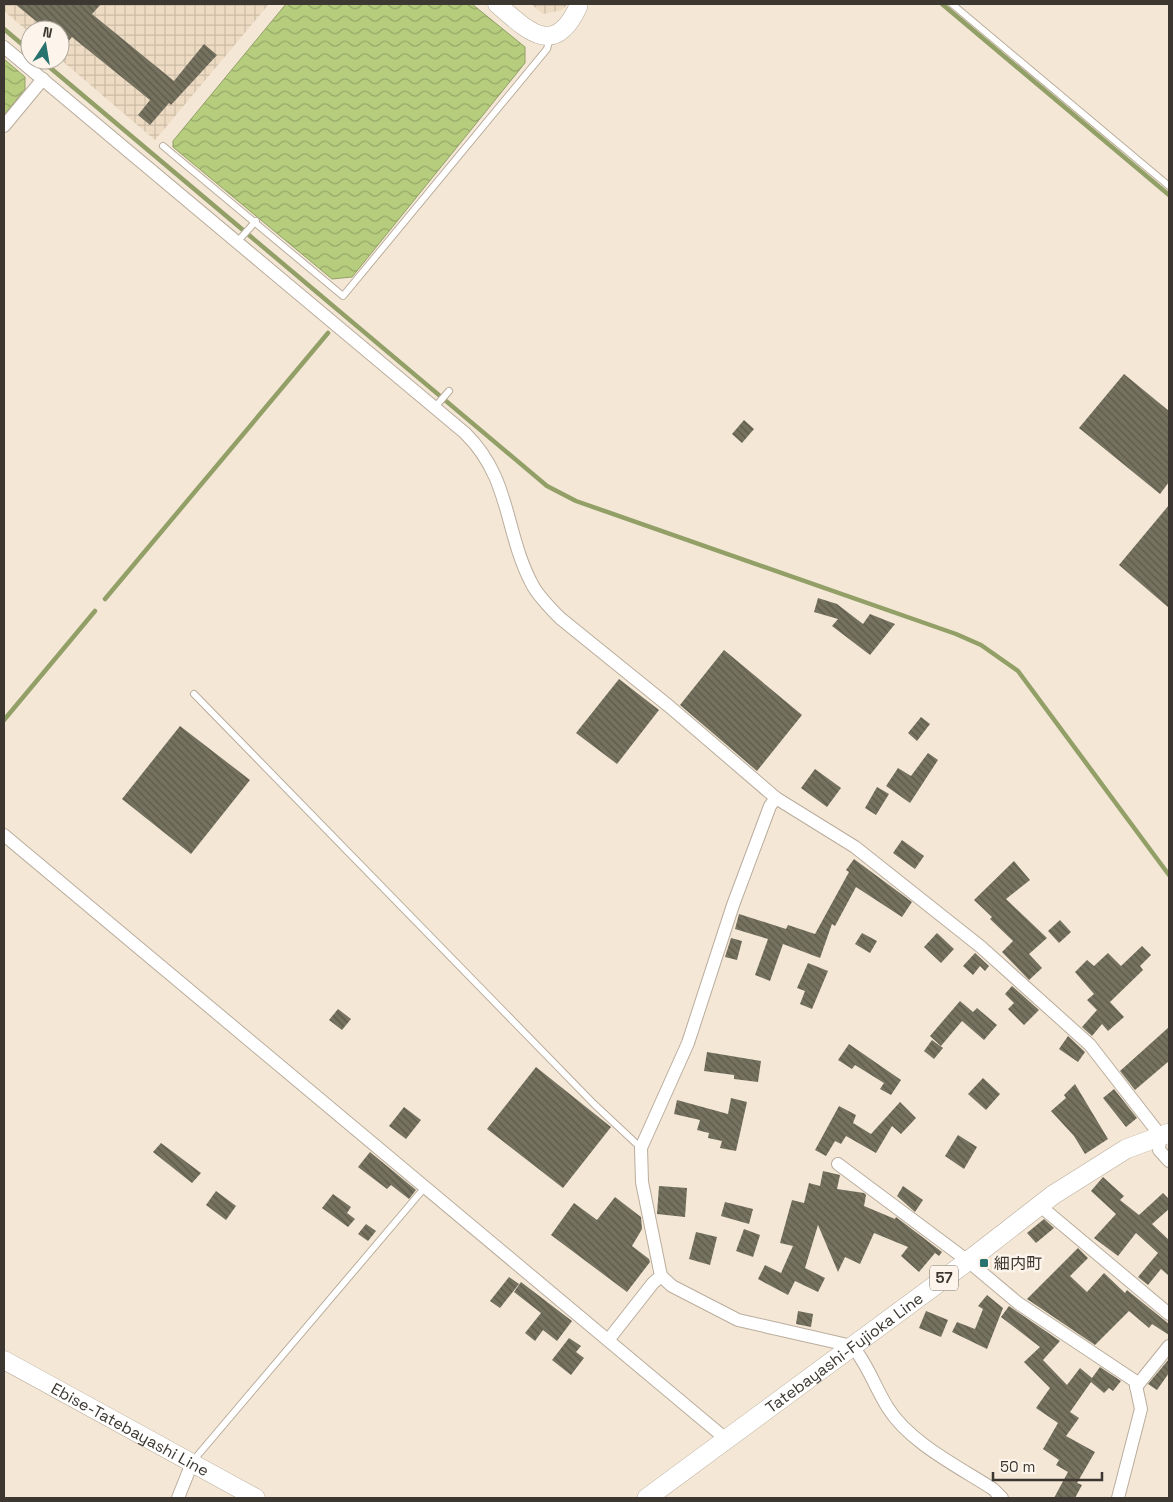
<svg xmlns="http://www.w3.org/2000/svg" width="1173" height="1502" viewBox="0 0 1173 1502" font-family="'Space Grotesk','Noto Sans JP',sans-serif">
<defs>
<pattern id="industrial-grid" width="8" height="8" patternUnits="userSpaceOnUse" patternTransform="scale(1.25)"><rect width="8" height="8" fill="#eddbc3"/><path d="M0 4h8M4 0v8" fill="none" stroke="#ccbda8"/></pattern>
<pattern id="water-waves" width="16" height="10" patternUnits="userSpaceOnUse" patternTransform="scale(1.25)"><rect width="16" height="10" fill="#b7cd7e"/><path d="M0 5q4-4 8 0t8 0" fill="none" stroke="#96a768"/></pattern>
<pattern id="building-back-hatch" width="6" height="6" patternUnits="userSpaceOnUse" patternTransform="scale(1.25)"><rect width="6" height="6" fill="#767260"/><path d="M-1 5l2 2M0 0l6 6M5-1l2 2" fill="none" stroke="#5d5a4c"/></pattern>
</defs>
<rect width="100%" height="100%" fill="#f4e7d6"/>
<g fill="url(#industrial-grid)">
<path d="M4 4H269L155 140 60 59V30H30V33L4 11Z"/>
<path d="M531 4H568L562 10 543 14Z"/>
</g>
<g fill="url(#water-waves)" stroke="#92a067">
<path d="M286 4H472L525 47V63L352 277 332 279 173 147V141Z"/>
<path d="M4 59 25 77V89L4 115Z"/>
</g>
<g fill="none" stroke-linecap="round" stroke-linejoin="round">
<g stroke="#92a067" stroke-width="4.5">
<path d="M942 4 1169 195"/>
<path d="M4 29 30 51"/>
<path d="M41 60 547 486 576 501 956 634 981 645 1018 671 1169 875"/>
<path d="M105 599 328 333"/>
<path d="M4 720 95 611"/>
</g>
</g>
<g fill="url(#building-back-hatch)">
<path d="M15 4H101L92 14 174 81 204 44 217 55 171 105 169 103 150 125 138 115 150 100 72 37 60 52V30H47Z"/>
<path d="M1124 374 1169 411V482L1160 494 1079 428Z"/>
<path d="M744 420 754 429 742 443 732 434Z"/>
<path d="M1169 505V608L1119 565Z"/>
<path d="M818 598 837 604 863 624 870 614 895 624 870 655 832 626 838 619 814 612Z"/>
<path d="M724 650 802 715 757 771 680 705Z"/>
<path d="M619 679 659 710 617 764 576 733Z"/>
<path d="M921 717 930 724 917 741 908 733Z"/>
<path d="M180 726 250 780 191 854 122 799Z"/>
<path d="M928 753 938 760 910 803 886 786 898 768 911 776Z"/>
<path d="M815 769 841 788 827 807 801 788Z"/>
<path d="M877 787 889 794 876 815 865 808Z"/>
<path d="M902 840 924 856 915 869 893 853Z"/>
<path d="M854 859 912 902 902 917 856 887 835 926 832 924 820 958 783 944 770 981 755 975 768 939 735 929 739 914 786 929 788 925 815 934 849 872 846 870Z"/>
<path d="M1014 861 1030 880 1006 899 1047 938 1029 954 1042 968 1029 980 1002 952 1013 941 990 919 992 917 974 900Z"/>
<path d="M1060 920 1071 932 1059 943 1048 931Z"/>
<path d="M862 933 877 941 870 953 855 944Z"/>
<path d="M937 933 954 949 941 963 924 947Z"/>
<path d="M731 938 742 941 737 960 725 957Z"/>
<path d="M1142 946 1151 955 1140 966 1143 970 1110 1002 1124 1017 1108 1031 1102 1024 1092 1036 1082 1027 1097 1010 1087 1000 1094 994 1075 972 1087 960 1094 966 1108 953 1121 966Z"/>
<path d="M975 953 989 966 985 971 980 966 973 975 963 966Z"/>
<path d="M808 963 828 971 812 1009 800 1004 805 991 797 988Z"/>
<path d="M1012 986 1039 1010 1024 1025 1008 1009 1014 1003 1005 994Z"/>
<path d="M960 1001 973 1012 977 1008 997 1025 984 1040 962 1021 941 1046 930 1036Z"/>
<path d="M338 1009 351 1019 342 1030 329 1020Z"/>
<path d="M1169 1027V1061L1135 1090 1120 1071Z"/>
<path d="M1068 1036 1085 1052 1078 1062 1059 1049Z"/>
<path d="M932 1040 943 1048 934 1059 924 1051Z"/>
<path d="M849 1044 901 1080 891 1095 880 1089 884 1083 855 1065 852 1069 838 1060Z"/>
<path d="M707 1052 761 1061 758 1082 734 1079V1075L704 1071Z"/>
<path d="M536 1067 611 1127 563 1188 487 1129Z"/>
<path d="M983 1078 1000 1094 986 1110 968 1094Z"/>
<path d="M1075 1084 1108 1139 1085 1154 1074 1136 1051 1111 1066 1098 1064 1095Z"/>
<path d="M1114 1089 1137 1118 1126 1127 1103 1098Z"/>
<path d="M731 1098 747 1102 736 1151 720 1148 722 1141 708 1138 709 1133 697 1130 700 1120 674 1114 677 1100 728 1114Z"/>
<path d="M900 1102 916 1118 901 1134 892 1126 876 1153 846 1136 841 1144 835 1141 826 1156 815 1150 839 1106 856 1115 853 1123 871 1134Z"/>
<path d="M404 1107 421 1120 406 1139 389 1126Z"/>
<path d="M958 1135 977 1147 964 1169 945 1156Z"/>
<path d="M161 1143 201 1173 192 1183 153 1152Z"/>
<path d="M370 1152 416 1190 409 1199 391 1185 387 1189 358 1167Z"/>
<path d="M823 1171 840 1175 837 1189 864 1193 866 1195 864 1206 895 1219 896 1217 942 1252 939 1256 935 1253 919 1272 901 1256 908 1247 874 1233 860 1264 845 1257 838 1272 818 1225 805 1268 825 1278 818 1292 795 1281 788 1295 758 1279 765 1265 781 1273 793 1246 780 1243 792 1200 804 1203 809 1183 820 1186Z"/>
<path d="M1103 1177 1124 1196 1120 1200 1139 1215 1163 1193 1169 1199V1209L1152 1224 1169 1240V1276L1161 1269 1148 1285 1138 1277 1158 1253 1136 1233 1118 1256 1094 1238 1116 1214 1091 1191Z"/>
<path d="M659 1186 687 1188 685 1217 657 1214Z"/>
<path d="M903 1186 923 1200 915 1212 897 1196Z"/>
<path d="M216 1191 236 1206 226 1220 206 1205Z"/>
<path d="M333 1194 351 1207 347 1213 355 1219 348 1227 322 1208Z"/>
<path d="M615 1197 641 1217 642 1229 632 1246 649 1259 650 1262 627 1292 551 1235 574 1203 597 1220Z"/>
<path d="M725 1202 753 1209 749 1224 721 1216Z"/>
<path d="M1044 1219 1054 1228 1036 1243 1027 1233Z"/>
<path d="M366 1224 376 1231 368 1241 358 1234Z"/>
<path d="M744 1229 760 1235 753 1257 736 1251Z"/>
<path d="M696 1232 717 1237 710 1265 689 1259Z"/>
<path d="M1078 1248 1088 1258 1070 1276 1087 1292 1104 1273 1125 1293 1127 1290 1169 1324V1335L1152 1324 1149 1328 1129 1311 1095 1345 1027 1299Z"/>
<path d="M509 1277 519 1284 500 1308 490 1301Z"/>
<path d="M521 1282 572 1321 557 1341 543 1330 535 1341 525 1333 541 1313 514 1292Z"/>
<path d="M987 1295 1003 1308 987 1349 952 1332 957 1322 975 1329 983 1309 978 1306Z"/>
<path d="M1009 1306 1060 1341 1043 1360 1067 1385 1080 1368 1092 1378 1100 1367 1121 1381 1113 1391 1109 1388 1104 1393 1091 1382 1070 1412 1079 1418 1066 1436 1095 1452 1077 1483 1082 1485 1075 1498H1054L1068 1472 1056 1465 1059 1460 1043 1449 1058 1423 1036 1408 1050 1388 1024 1362 1040 1347 1001 1317Z"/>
<path d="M798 1311 813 1314 811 1327 796 1324Z"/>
<path d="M926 1311 948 1320 941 1337 919 1328Z"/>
<path d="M569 1338 581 1346 576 1352 584 1358 571 1375 552 1360Z"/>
<path d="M1169 1359V1373L1157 1390 1148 1384Z"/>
</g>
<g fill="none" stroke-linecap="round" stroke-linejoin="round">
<g stroke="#baad9d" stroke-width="8">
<g id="lane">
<path d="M952 4 1169 186"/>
<path d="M163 146 343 296 547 49 550 37"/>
<path d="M238 241 256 221"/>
<path d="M435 407 449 391"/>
<path d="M194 694 594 1104 641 1148"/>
<path d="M192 1462 426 1186"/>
</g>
</g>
<g stroke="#baad9d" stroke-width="14">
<g id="street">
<path d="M4 47 465 433C512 479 504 533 533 586 540 598 550 608 560 618L670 707 776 798 855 847 981 947 1090 1045 1160 1135 1159 1150 1169 1161"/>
<path d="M4 126 43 79"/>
<path d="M776 798 770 806 733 905 688 1043 641 1148 642 1182 661 1276 672 1286 738 1320 852 1346C868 1364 875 1388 888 1408 910 1443 959 1467 993 1489L1002 1498"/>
<path d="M4 835 726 1439"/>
<path d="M838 1164 968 1261 1018 1303 1135 1381 1141 1409 1118 1498"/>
<path d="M1039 1205 1169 1314"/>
<path d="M609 1339 653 1283 661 1276"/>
<path d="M1136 1387 1169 1346"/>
<path d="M178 1498 192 1463"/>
</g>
</g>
<g stroke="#baad9d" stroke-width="19">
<g id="secondary">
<path d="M497 4C527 30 554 59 578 7"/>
<path id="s1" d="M4 1360 256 1498"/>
</g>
</g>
<g stroke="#baad9d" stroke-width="20">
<g id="primary">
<path id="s2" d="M647 1498 968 1261 1053 1195 1126 1149 1169 1133"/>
</g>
</g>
<use href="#lane" stroke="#fff" stroke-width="6"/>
<use href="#street" stroke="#fff" stroke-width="12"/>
<use href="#secondary" stroke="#fff" stroke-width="18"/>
<use href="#primary" stroke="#fff" stroke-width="19"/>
</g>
<rect fill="#28726f" stroke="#fdf5eb" stroke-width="2" x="979" y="1258" width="10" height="10" rx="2.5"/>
<g text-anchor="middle" stroke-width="5" stroke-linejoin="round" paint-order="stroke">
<rect fill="#fdf5eb" stroke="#767068" stroke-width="1" x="930" y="1265.5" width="28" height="25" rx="4"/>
<g font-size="15" font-weight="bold" fill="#3c3730">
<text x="944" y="1283">57</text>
</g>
<g font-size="16" fill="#3c3730" stroke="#fdf5eb" text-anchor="start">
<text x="994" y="1269">細内町</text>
</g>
<g font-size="16" fill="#3c3730" stroke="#fdf5eb">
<text dy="6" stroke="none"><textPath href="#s2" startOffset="245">Tatebayashi-Fujioka Line</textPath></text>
<text dy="6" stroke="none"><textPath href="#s1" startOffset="144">Ebise-Tatebayashi Line</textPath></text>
</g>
</g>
<rect width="1173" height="1502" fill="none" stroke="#3c3730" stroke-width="10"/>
<g transform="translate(45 45) rotate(12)"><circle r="24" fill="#fdf5eb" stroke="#b0a9a0"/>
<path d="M0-4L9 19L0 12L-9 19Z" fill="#28726f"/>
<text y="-8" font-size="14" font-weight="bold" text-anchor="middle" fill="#3c3730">N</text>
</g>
<path d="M993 1472v8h109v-8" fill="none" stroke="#3c3730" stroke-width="2.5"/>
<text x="1000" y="1472" font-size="15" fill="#3c3730" stroke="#fdf5eb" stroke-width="4" paint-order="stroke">50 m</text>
</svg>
